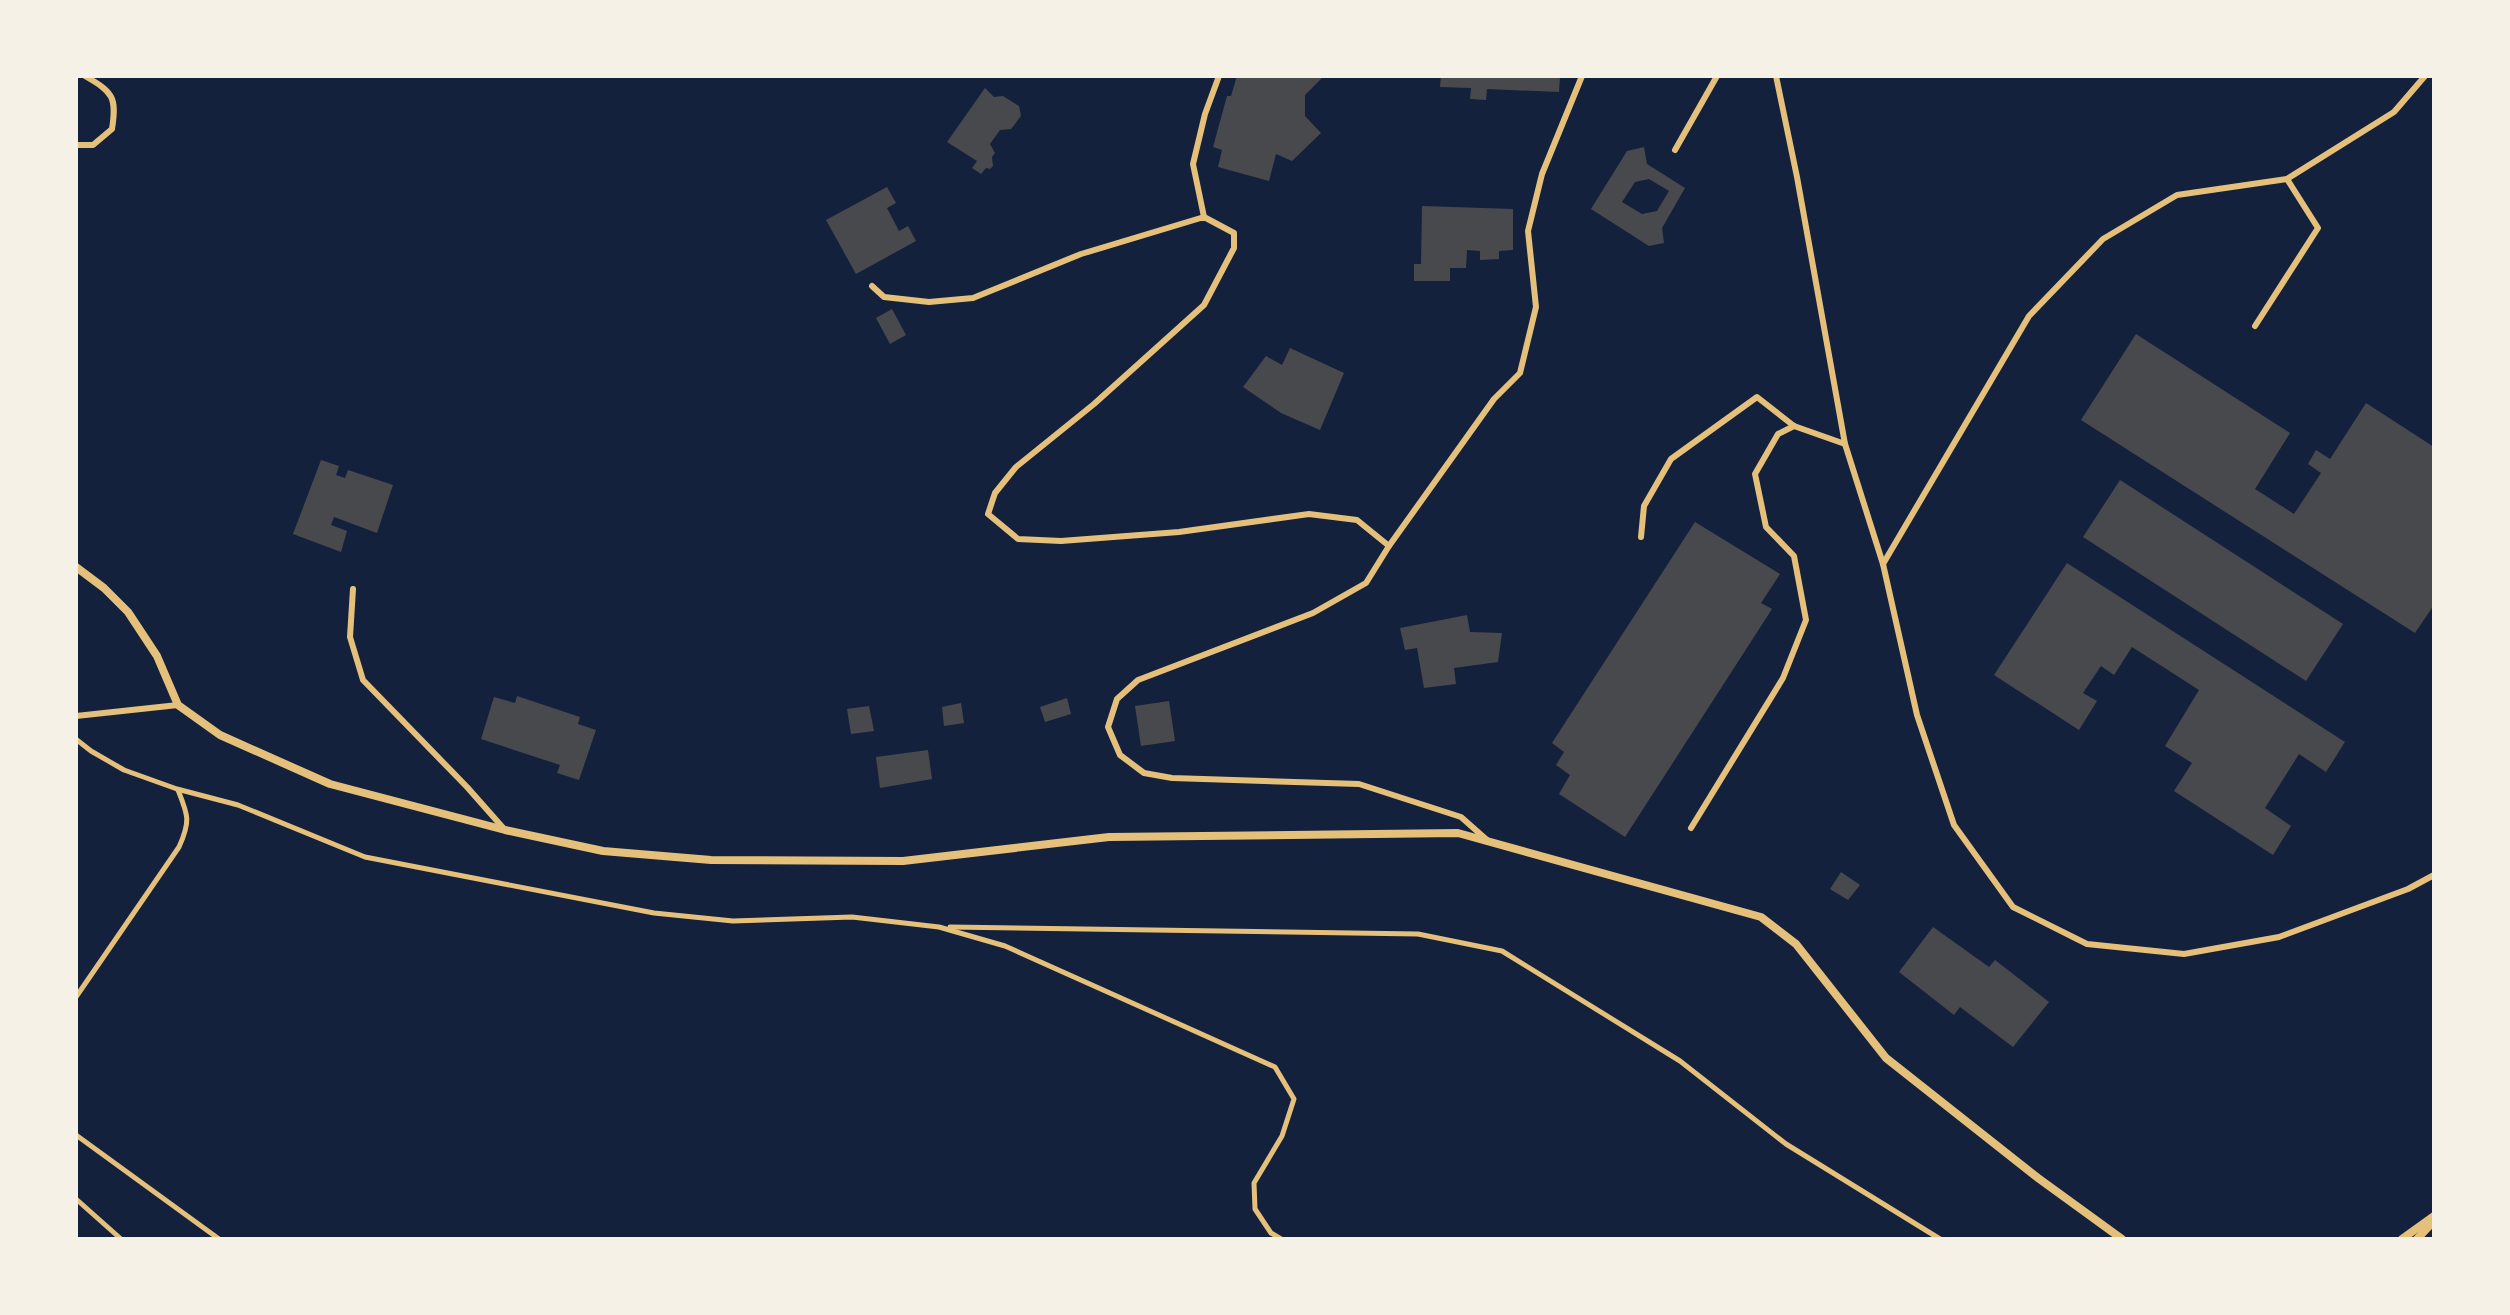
<svg xmlns="http://www.w3.org/2000/svg" width="2510" height="1315" viewBox="0 0 2510 1315" font-family="Poppins,sans-serif">
<rect width="100%" height="100%" fill="#14213d"/>
<g fill="#48494c" fill-rule="evenodd">
<path d="M1237 76H1324L1305 95V116L1321 133 1292 161 1276 154 1269 181 1218 167 1222 150 1213 147 1227 96H1231Z"/>
<path d="M1441 76H1560L1559 92 1487 89 1486 100 1470 99 1471 88 1440 87Z"/>
<path d="M985 88 994 97 1003 96 1019 106 1021 116 1011 129 1000 130 990 144 995 153 992 157 993 166 990 169 986 168 981 174 972 168 977 161 947 142Z"/>
<path d="M1644 147 1647 164 1685 188 1662 228 1664 243 1649 246 1591 209 1627 151ZM1649 179 1669 191 1657 211 1642 214 1622 202 1635 182Z"/>
<path d="M887 187 896 203 887 208 899 231 908 226 916 241 856 274 826 220Z"/>
<path d="M1422 206 1513 209V250L1499 251V259L1480 260V251L1467 250 1466 268H1450V281H1414V264H1421Z"/>
<path d="M892 309 906 335 890 344 876 318Z"/>
<path d="M2136 334 2290 433 2255 489 2294 514 2321 473 2308 464 2316 450 2330 459 2366 403 2434 447V605L2415 633 2081 420Z"/>
<path d="M1290 348 1344 373 1320 430 1281 413 1243 387 1266 356 1282 365Z"/>
<path d="M321 460 339 466 336 475 345 478 348 470 393 485 377 533 334 517 331 525 347 531 341 552 293 534Z"/>
<path d="M2120 480 2343 624 2306 681 2083 537Z"/>
<path d="M1695 522 1780 574 1761 603 1772 609 1625 837 1559 794 1570 775 1556 765 1564 752 1552 743Z"/>
<path d="M2067 563 2345 742 2326 772 2299 754 2265 808 2291 826 2273 855 2174 791 2192 763 2165 746 2199 690 2132 647 2114 675 2101 666 2083 693 2097 701 2079 730 1994 675Z"/>
<path d="M1467 615 1470 632 1502 633 1498 662 1454 668 1456 684 1424 688 1417 648 1405 650 1400 628Z"/>
<path d="M517 696 580 717 578 724 596 730 579 780 557 773 560 765 481 739 494 697 515 703Z"/>
<path d="M1067 698 1071 714 1045 722 1040 707Z"/>
<path d="M1169 701 1175 741 1141 746 1135 706Z"/>
<path d="M961 703 964 723 944 726 942 707Z"/>
<path d="M869 706 874 731 851 734 847 709Z"/>
<path d="M928 750 932 779 880 788 876 757Z"/>
<path d="M1841 872 1860 885 1848 900 1830 889Z"/>
<path d="M1933 927 1989 967 1995 960 2049 1002 2013 1047 1960 1007 1954 1015 1899 972Z"/>
</g>
<g fill="none" stroke-linecap="round" stroke-linejoin="round">
<g stroke="#e5c07b" stroke-width="5">
<path d="M77 740 91 751 124 770 177 789 238 805 365 857 654 913 733 921 852 917 939 927 1005 946 1275 1067 1294 1099 1282 1136 1254 1183 1255 1209 1271 1233 1281 1239"/>
<path d="M950 927 1418 934 1502 951 1680 1061 1786 1144 1940 1239"/>
<path d="M76 997 179 847C191 821 188 815 178 790"/>
<path d="M76 1135 219 1239"/>
<path d="M76 1199 121 1239"/>
</g>
<g stroke="#e5c07b" stroke-width="6">
<path d="M1776 76 1797 177 1845 444"/>
<path d="M76 145H93L112 129C117 97 113 92 85 76"/>
<path d="M1675 150 1717 76"/>
<path d="M1204 217 1193 164 1205 114 1219 76"/>
<path d="M872 286 884 297 929 302 973 298 1081 254 1204 217 1234 233V248L1204 305 1094 404 1016 467 995 493 988 514 1018 539 1061 541 1179 532 1309 514 1357 520 1389 546 1366 583 1313 613 1138 680 1117 699 1108 727 1120 755 1144 773 1172 778 1359 784 1461 817 1487 840"/>
<path d="M2255 326 2318 228 2287 179"/>
<path d="M1641 537 1644 506 1671 459 1757 397 1794 426 1845 444 1883 564 1917 715 1954 825 2013 907 2087 944 2184 954 2279 937 2408 889 2434 875"/>
<path d="M1389 546 1494 399 1520 373 1536 307 1528 231 1542 174 1582 76"/>
<path d="M1883 564 2029 316 2103 239 2177 195 2287 179 2394 112 2425 76"/>
<path d="M353 589 350 637 363 680 467 787 505 830"/>
<path d="M76 716 178 705"/>
<path d="M1691 828 1783 678 1806 620 1794 556 1766 527 1755 474 1778 434 1794 426"/>
</g>
<g stroke="#e5c07b" stroke-width="8">
<path d="M76 567 104 588 128 612 157 656 178 705 220 735 330 784 505 830 603 851 711 860 903 861 1109 837 1458 833 1761 917 1796 944 1886 1058 2038 1178 2122 1239"/>
<path d="M2402 1239 2434 1216"/>
<path d="M2417 1239 2433 1222"/>
</g>
</g>
<rect width="2510" height="1315" fill="none" stroke="#f6f1e7" stroke-width="156"/>
</svg>
